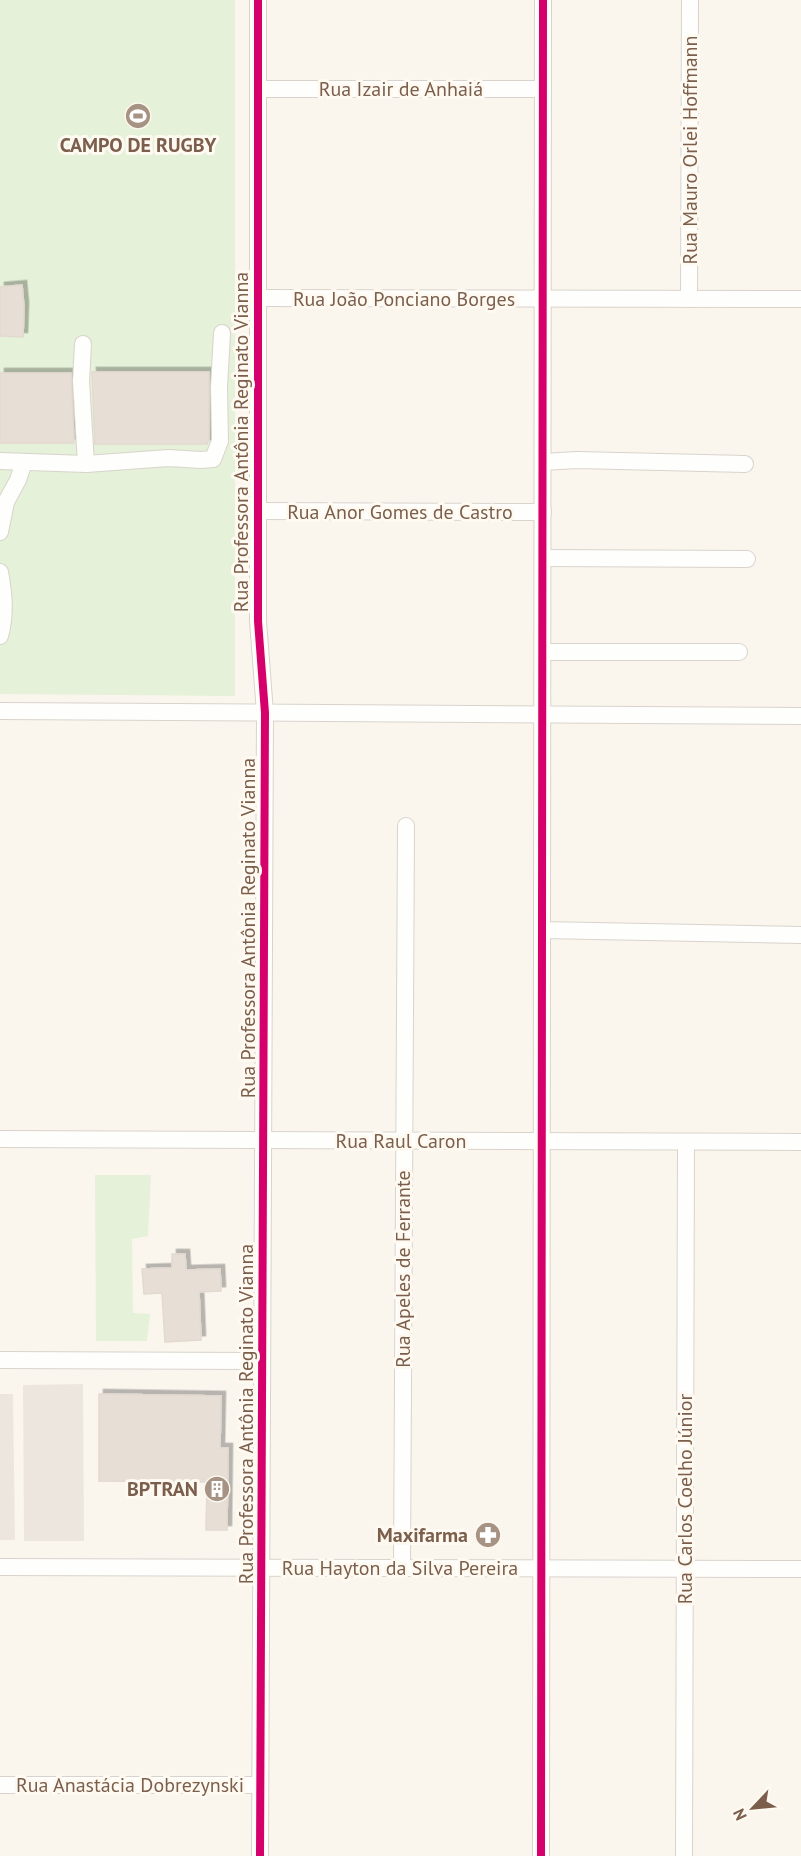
<svg xmlns="http://www.w3.org/2000/svg" width="801" height="1856" viewBox="0 0 801 1856" font-family="'PT Sans',sans-serif">
<defs>
<filter id="shadow"><feDropShadow dx="4.5" dy="-4.5" stdDeviation="0" flood-color="#0004"/></filter>
</defs>
<rect width="100%" height="100%" fill="#faf6ee"/>
<g fill="#ede6df">
<path d="M83 1384 84 1541H24L23 1385Z"/>
<path d="M0 1394H13L15 1540H0Z"/>
</g>
<g fill="#e5f1d8">
<path d="M0 0H235V696L0 694Z"/>
<path d="M95 1175H151L148 1236 132 1239 133 1313 150 1314 147 1341H96Z"/>
</g>
<g fill="#e7dfd5" stroke="#e3d9d0" stroke-width="1.5" filter="url(#shadow)">
<path d="M22 285 24 307 23 337 0 336V287Z"/>
<path d="M92 372H209V439L207 444H95Z"/>
<path d="M0 373H71L74 443H0Z"/>
<path d="M172 1254H185L186 1270 220 1269 221 1291 199 1292 201 1340 165 1342 162 1293 144 1294 142 1269 172 1268Z"/>
<path d="M99 1394 221 1396 220 1448H228L227 1530H206L207 1482 99 1481Z"/>
</g>
<g fill="none" stroke-linecap="round" stroke-linejoin="round">
<g stroke="#d9d3cc" stroke-width="18">
<g id="minor">
<path d="M258 0V621L265 713 260 1856"/>
<path d="M258 89H543"/>
<path d="M258 298 801 299"/>
<path d="M689 299 690 0"/>
<path d="M83 344 81 381 86 464"/>
<path d="M0 461 86 464 169 458 201 460 213 459 220 441 219 387 222 333"/>
<path d="M543 462 577 460 745 464"/>
<path d="M258 511 543 512"/>
<path d="M0 532 6 502 18 480 24 462"/>
<path d="M543 558 747 559"/>
<path d="M0 572C4 594 6 614 0 636"/>
<path d="M543 652H739"/>
<path d="M0 711 801 716"/>
<path d="M542 930 801 935"/>
<path d="M0 1139 801 1142"/>
<path d="M0 1360 262 1361"/>
<path d="M0 1567 801 1569"/>
<path d="M402 1568 406 826"/>
<path d="M0 1785H260"/>
<path d="M541 1856 543 0"/>
<path d="M684 1856 686 1142"/>
</g>
</g>
<use href="#minor" stroke="#fefefc" stroke-width="16"/>
<g stroke="#fffaf1" stroke-width="11">
<g id="cycleway">
<path d="M258 0V621L265 713 260 1856"/>
<path d="M541 1856 543 0"/>
</g>
</g>
<use href="#cycleway" stroke="#d6006c" stroke-width="8"/>
</g>
<defs>
<g id="stadium-disc" transform="scale(1.35)"><circle r="9.5" fill="#a79384" stroke="#fffaf1"/><path d="M0-5a6.5 5 0 1 0 0 10a6.5 5 0 1 0 0-10ZM-3.5-1.8h7v3.6h-7Z" fill="#fff"/></g>
<g id="building-disc" transform="scale(1.35)"><circle r="9.5" fill="#a79384" stroke="#fffaf1"/><path d="M-4-6H4V6H1V3H-1V6H-4ZM-2.5-4.3h1.7v1.8h-1.7ZM.8-4.3h1.7v1.8H.8ZM-2.5-1h1.7V.8h-1.7ZM.8-1h1.7V.8H.8Z" fill="#fff"/></g>
<g id="pharmacy-disc" transform="scale(1.35)"><circle r="9.5" fill="#a79384" stroke="#fffaf1"/><path d="M-2-6h4v4h4v4h-4v4h-4v-4h-4v-4h4Z" fill="#fff"/></g>
</defs>
<g fill-rule="evenodd">
<use href="#stadium-disc" x="138" y="116"/>
<use href="#building-disc" x="217" y="1489"/>
<use href="#pharmacy-disc" x="488" y="1535"/>
</g>
<g text-anchor="middle" stroke-width="6" stroke-linejoin="round" paint-order="stroke">
<g font-size="20" fill="#7b5e4b" stroke="#fffaf1">
<text x="401" y="96">Rua Izair de Anhaiá</text>
<text transform="translate(690 150) rotate(-90)" y="7">Rua Mauro Orlei Hoffmann</text>
<text x="404" y="306">Rua João Ponciano Borges</text>
<text transform="translate(241 442) rotate(-90)" y="7">Rua Professora Antônia Reginato Vianna</text>
<text x="400" y="519">Rua Anor Gomes de Castro</text>
<text transform="translate(248 928) rotate(-90)" y="7">Rua Professora Antônia Reginato Vianna</text>
<text x="401" y="1148">Rua Raul Caron</text>
<text transform="translate(403 1269) rotate(-90)" y="7">Rua Apeles de Ferrante</text>
<text transform="translate(246 1414) rotate(-90)" y="7">Rua Professora Antônia Reginato Vianna</text>
<text transform="translate(685 1499) rotate(-90)" y="7">Rua Carlos Coelho Júnior</text>
<text x="400" y="1575">Rua Hayton da Silva Pereira</text>
<text x="130" y="1792">Rua Anastácia Dobrezynski</text>
</g>
<g font-size="20" font-weight="bold" fill="#7b5e4b" stroke="#fffaf1" text-anchor="end">
<text x="138" y="152" text-anchor="middle">CAMPO DE RUGBY</text>
<text x="198" y="1496">BPTRAN</text>
<text x="468" y="1542">Maxifarma</text>
</g>
</g>
<g transform="translate(753 1808) rotate(244)" stroke="#fffaf1" stroke-width="4.5" paint-order="stroke">
<path d="M0-4.5L10 22L0 15L-10 22Z" fill="#7b5e4b"/>
<text y="-9" font-size="16" font-weight="bold" text-anchor="middle" fill="#7b5e4b">N</text>
</g>
</svg>
